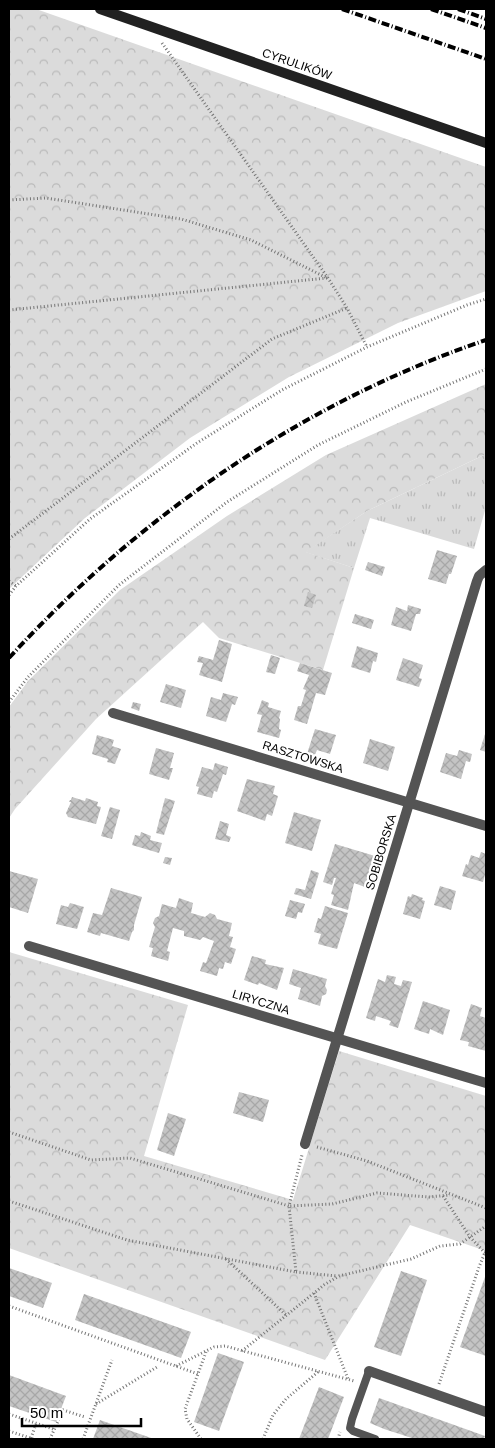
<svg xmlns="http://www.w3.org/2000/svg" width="495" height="1448" viewBox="0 0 495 1448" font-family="Arial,sans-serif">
<defs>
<pattern id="grass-tufts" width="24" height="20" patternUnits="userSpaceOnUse" patternTransform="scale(1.25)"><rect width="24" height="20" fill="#dbdbdb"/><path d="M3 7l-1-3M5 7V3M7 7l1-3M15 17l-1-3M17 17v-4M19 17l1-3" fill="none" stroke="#bababa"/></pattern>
<pattern id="forest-crowns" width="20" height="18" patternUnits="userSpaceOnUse" patternTransform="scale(1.25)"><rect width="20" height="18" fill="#dbdbdb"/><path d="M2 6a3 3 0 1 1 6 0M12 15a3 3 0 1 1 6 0" fill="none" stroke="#bababa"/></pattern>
<pattern id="building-cross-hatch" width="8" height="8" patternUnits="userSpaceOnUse" patternTransform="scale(1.25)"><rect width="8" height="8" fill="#c4c4c4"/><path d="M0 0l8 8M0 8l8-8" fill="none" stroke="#a7a7a7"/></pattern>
</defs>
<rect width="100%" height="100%" fill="#fff"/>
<path fill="url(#grass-tufts)" d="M486 454V507L474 549 370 518 354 568 305 552 367 511Z"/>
<g fill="url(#forest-crowns)">
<path d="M9 9H36L486 167V291L398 323 289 377 190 438 85 518 9 589Z"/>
<path d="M486 384V454L367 511 306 552 354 568 323 670 219 638 203 622 96 719 15 809 9 818V707L28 681 120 590 227 516 326 455Z"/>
<path d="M9 952 188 1005 144 1156 293 1200 339 1051 486 1096V1251L410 1225 325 1360 9 1248Z"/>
</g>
<g fill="url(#building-cross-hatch)">
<path d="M437 550 457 556 451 574H449L446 584 428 579Z"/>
<path d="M368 562 385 567 382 576 365 570Z"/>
<path d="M308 592 316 595 312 608 304 606Z"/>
<path d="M408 605 421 609 420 614H416L411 631 391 625 396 607 407 611Z"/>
<path d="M355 614 374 620 371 629 352 623Z"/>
<path d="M219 640 232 644 222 682 199 675 203 663 197 662 199 656 213 660Z"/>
<path d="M357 646 378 653 376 662 373 661 370 673 351 667Z"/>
<path d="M271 655 280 658 275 674 266 672Z"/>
<path d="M403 658 423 665 419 678 422 679 419 687 396 680Z"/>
<path d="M300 663 332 673 325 695 316 693 307 724 294 720 298 706H301L306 690 303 689 309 675 297 671Z"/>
<path d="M166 684 186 690 181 708 160 702Z"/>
<path d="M223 693 238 697 235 705 232 704 226 722 206 716 211 697 221 700Z"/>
<path d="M262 700 269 703 268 707 281 711 279 718 280 719 279 729 281 730 279 738 257 732 262 715 257 714Z"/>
<path d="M133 702 141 704 139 711 131 708Z"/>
<path d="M315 729 336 735 330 754 317 750 314 757 307 754Z"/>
<path d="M486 731V752L480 750Z"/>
<path d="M97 735 114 740 112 746 121 749 115 764 107 762 108 759 92 754Z"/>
<path d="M370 739 395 747 388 771 363 763Z"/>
<path d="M156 748 174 753 170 768H173L169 780 149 774Z"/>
<path d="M459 750 472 754 470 762 466 761 461 779 440 772 446 753 457 756Z"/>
<path d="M215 763 228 767 226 775 223 774 217 792 214 791 212 798 197 794 199 787 196 786 202 767 213 770Z"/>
<path d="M247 779 275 786 273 794 278 796 272 816 267 814 265 821 237 811Z"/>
<path d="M72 797 85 801 86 798 98 802 97 806 101 807 96 824 68 817 66 813 71 802H69L70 800H71Z"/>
<path d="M165 798 175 801 164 835 156 833Z"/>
<path d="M110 807 120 810 112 839 101 836Z"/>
<path d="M294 812 321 820 312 851 285 843Z"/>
<path d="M220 821 229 824 226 835 231 837 229 842 215 839Z"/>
<path d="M141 832 151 836 150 840 162 843 159 853 132 845 135 835 140 836Z"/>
<path d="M335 844 375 856 365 887 354 883 348 910 331 905 334 895 331 894 336 878H334L332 885 323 882Z"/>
<path d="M481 852 486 854V871L483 882 462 876 466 864 468 865 471 855 479 858Z"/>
<path d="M165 857 172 858 170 865 163 863Z"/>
<path d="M311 870 319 873 311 899 294 894 296 888 305 890Z"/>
<path d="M9 871 38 879 28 913 9 907Z"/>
<path d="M440 886 456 891 451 910 434 905Z"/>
<path d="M111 888 142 897 134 925V930L132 932 129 941 101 933 100 936 87 932 93 913 102 915Z"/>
<path d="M412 894 423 898 422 900 425 901 420 919 403 914 408 896 411 897Z"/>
<path d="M179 898 193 903 191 913 205 917 210 913 215 915 217 919 232 923 229 936 233 937 230 947 236 949 231 964 225 962 223 969 219 968 217 976 200 971 203 962 206 963 214 941 203 937 200 940 184 936V931L173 928 167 951 170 952 168 961 151 956 153 948 149 947 155 927 153 923 155 918 159 916 162 904 176 908Z"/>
<path d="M290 900 305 904 302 913 298 912 296 919 285 916Z"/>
<path d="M70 903 84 907 77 929 56 924 61 905 68 907Z"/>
<path d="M325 906 348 913 337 949 318 944 321 934 314 932 318 918 321 919Z"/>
<path d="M252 956 266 960 265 964 284 968 277 990 259 983 258 985 244 980Z"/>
<path d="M293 969 327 979 325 986 327 990 326 994 322 996 320 1006 298 999 301 988 289 984Z"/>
<path d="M387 975 396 977 394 984 401 986 403 980 412 982 398 1028 389 1025 391 1021 376 1016 375 1021 366 1018 378 979 385 982Z"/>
<path d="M423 1001 450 1010 443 1035 430 1029 429 1034 414 1029Z"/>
<path d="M471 1004 482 1008 480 1016 486 1018V1051L468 1046 469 1042 460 1040Z"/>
<path d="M239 1092 269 1100 263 1122 233 1113Z"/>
<path d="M168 1113 186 1119 174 1156 157 1150Z"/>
<path d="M9 1268 52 1283 43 1308 9 1296Z"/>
<path d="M401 1271 427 1280 401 1356 374 1347Z"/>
<path d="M486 1274V1356L460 1347Z"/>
<path d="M84 1294 191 1332 181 1358 75 1320Z"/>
<path d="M218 1353 244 1362 219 1431 194 1422Z"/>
<path d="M9 1375 66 1396 56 1422 9 1406Z"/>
<path d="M319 1387 344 1397 328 1439H299Z"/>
<path d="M379 1398 485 1436 484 1439H415L384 1429 370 1423Z"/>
<path d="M100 1420 154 1439H93Z"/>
</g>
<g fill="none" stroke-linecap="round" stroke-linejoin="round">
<g stroke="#767676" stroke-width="3" stroke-dasharray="1 2.5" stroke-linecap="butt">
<path d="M162 43 328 278 347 308 367 347"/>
<path d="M9 200 46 198 181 219 251 240 327 278"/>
<path d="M9 310 327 278"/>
<path d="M9 539 272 339 347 308"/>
<path d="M9 581 16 586"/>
<path d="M9 595 16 586 90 519 197 443 282 390 367 347 467 305 486 299"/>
<path d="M9 702 28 677 119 585 227 502 318 445 406 402 486 369"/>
<path d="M9 1132 91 1160 130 1158 289 1206 302 1155"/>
<path d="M317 1147 367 1161 486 1208"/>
<path d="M443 1196 470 1237 486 1254"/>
<path d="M9 1201 127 1240 296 1272 289 1206 332 1204 377 1193 429 1197 450 1195"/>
<path d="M226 1259 286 1315"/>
<path d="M296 1272 337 1276"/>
<path d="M314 1293 348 1379"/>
<path d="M9 1306 198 1374"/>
<path d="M242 1351 324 1285 339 1276 411 1259 440 1246 460 1244 486 1226"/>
<path d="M176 1366 214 1347 225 1346 354 1381"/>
<path d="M439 1384 479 1267 486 1250"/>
<path d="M96 1404 157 1367"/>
<path d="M9 1414 53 1429"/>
<path d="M9 1431 33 1439"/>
<path d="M31 1438 36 1424"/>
<path d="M50 1439 63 1410 85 1417"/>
<path d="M83 1439 112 1360"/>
<path d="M201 1439 187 1419 185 1409 206 1352"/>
<path d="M263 1439 273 1415 286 1399 319 1371"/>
<path d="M338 1439 340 1432"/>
</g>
<path stroke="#545454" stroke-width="8" d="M369 1371 352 1419 350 1428 353 1431 375 1439"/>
<g stroke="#545454" stroke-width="10">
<path d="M113 713 486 826"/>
<path d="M29 946 486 1083"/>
<path d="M305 1144 477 581 479 576 486 570"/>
<path d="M369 1371 486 1412"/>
</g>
<path stroke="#212121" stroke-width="10" d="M100 9 486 143"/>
<g stroke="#000" stroke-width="4" stroke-dasharray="8 2.5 1 2.5" stroke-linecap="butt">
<path d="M342 9 486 59"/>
<path d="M431 9 486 28"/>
<path d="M458 9 486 19"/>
<path d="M9 658C139 516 303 402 486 340"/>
</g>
</g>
<g text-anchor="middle" stroke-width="4.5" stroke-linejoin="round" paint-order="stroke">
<g font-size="12" fill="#000" stroke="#fff">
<text transform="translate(297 64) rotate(19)" y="4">CYRULIKÓW</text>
<text transform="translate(303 757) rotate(17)" y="4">RASZTOWSKA</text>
<text transform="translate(381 852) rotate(-73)" y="4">SOBIBORSKA</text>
<text transform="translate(261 1002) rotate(17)" y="4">LIRYCZNA</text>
</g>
</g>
<rect width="495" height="1448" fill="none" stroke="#000000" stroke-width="20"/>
<path d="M22 1418v8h119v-8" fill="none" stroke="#000000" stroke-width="2.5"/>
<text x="30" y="1418" font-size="15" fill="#000000" stroke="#ffffff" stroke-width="4" paint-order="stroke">50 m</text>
</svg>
